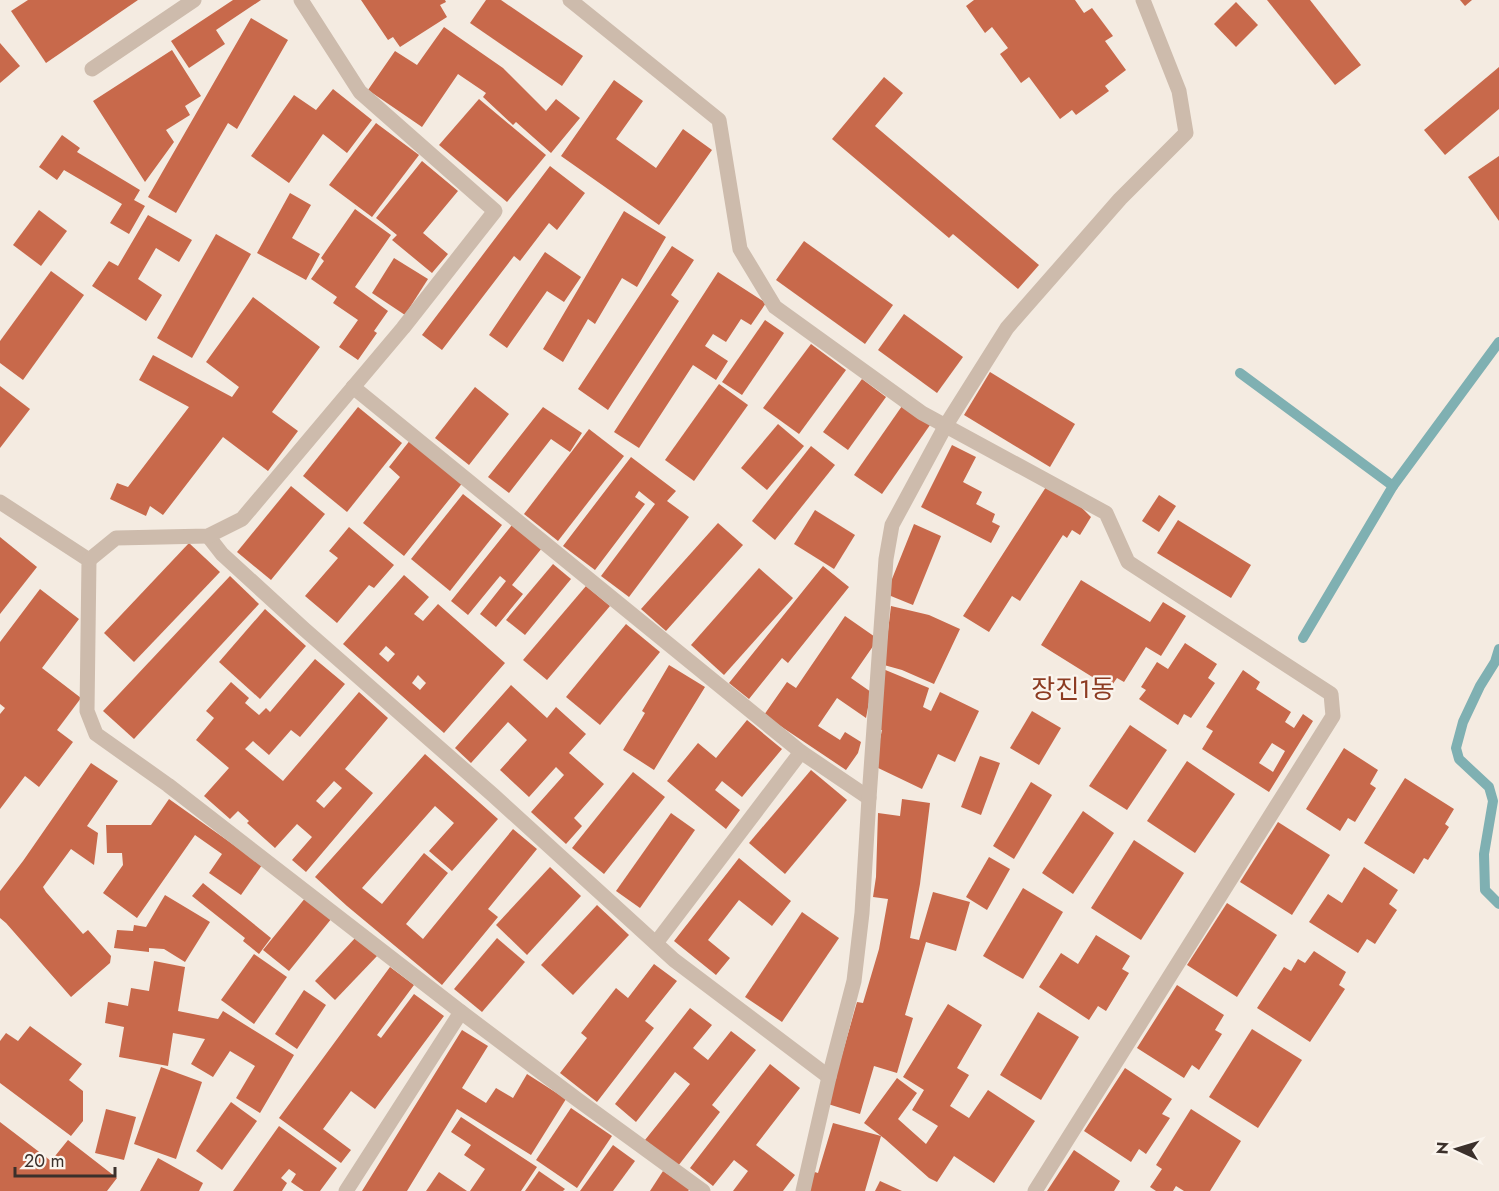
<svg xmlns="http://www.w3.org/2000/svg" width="1499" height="1191" viewBox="0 0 1499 1191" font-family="Jost,'Noto Sans KR',sans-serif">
<rect width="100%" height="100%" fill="#f4ebe1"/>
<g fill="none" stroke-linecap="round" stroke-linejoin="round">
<g stroke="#7fb0b2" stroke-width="10">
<path d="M1240 373 1393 486"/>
<path d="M1303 638 1393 486 1499 342"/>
<path d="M1499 649 1495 662 1480 686 1463 722 1456 748 1459 759 1489 787 1493 801 1484 854 1485 890 1499 904"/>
</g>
</g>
<g fill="#c8694b" fill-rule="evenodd">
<path d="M28 0H138L46 63 11 11Z"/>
<path d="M233 0H261L216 30 225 44 189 68 171 41Z"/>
<path d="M361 0H445L446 2 440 5 447 17 400 47 393 37 388 40Z"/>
<path d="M486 0H501L583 56 562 86 470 23Z"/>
<path d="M974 0H1075L1084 13 1092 8 1113 36 1105 41 1126 70 1105 86 1109 91 1076 115 1072 110 1060 119 1029 77 1021 83 1000 54 1008 48 992 27 985 33 966 6Z"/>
<path d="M1267 0H1310L1361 65 1335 85Z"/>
<path d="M1460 0H1472L1465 6Z"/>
<path d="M1236 2 1258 25 1236 47 1214 24Z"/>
<path d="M251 18 288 40 237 129 228 123 176 213 148 197Z"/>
<path d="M444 27 503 68 546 111 556 99 580 118 551 153 516 122 513 125 483 97 486 93 458 74 422 127 368 90 395 51 417 65Z"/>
<path d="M0 43 20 66 0 83Z"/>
<path d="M172 50 201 96 185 106 190 115 166 130 174 142 145 182 93 101Z"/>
<path d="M1499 67V109L1445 155 1424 130Z"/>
<path d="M884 77 903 93 875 126 1039 265 1018 289 953 234 949 238 832 139Z"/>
<path d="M614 80 643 101 616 139 656 168 683 129 712 150 659 225 561 156Z"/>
<path d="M333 89 372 120 347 153 323 134 289 183 251 156 294 95 316 110Z"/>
<path d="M479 99 546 155 507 202 439 145Z"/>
<path d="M376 123 419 155 372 217 329 185Z"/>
<path d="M62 135 80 148 77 152 140 190 134 200 145 206 129 234 110 223 122 204 64 170 57 180 39 167Z"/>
<path d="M1499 156V221L1468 177Z"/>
<path d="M422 161 458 191 423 233 448 254 432 273 392 240 397 235 376 218Z"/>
<path d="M550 166 585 193 557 230 549 223 520 261 514 256 442 350 422 335Z"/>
<path d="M290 193 311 205 292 238 320 254 306 280 257 253Z"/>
<path d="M355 209 391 235 355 287 388 311 374 331 377 333 358 360 339 347 358 320 333 303 337 297 311 279 324 261 321 258Z"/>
<path d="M39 210 67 231 41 266 13 245Z"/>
<path d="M624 211 666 237 637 287 622 278 595 324 588 319 563 362 543 349Z"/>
<path d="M148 215 192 240 179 262 156 248 138 279 162 295 146 321 92 286 109 261 118 266Z"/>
<path d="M216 234 251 254 192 358 157 338Z"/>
<path d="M804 241 893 305 865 344 776 280Z"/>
<path d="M672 246 694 260 671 295 679 301 608 410 578 389Z"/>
<path d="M545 252 581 277 564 302 547 291 507 348 489 335Z"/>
<path d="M394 258 428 279 405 315 372 293Z"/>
<path d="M51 271 84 295 23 380 0 363V341Z"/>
<path d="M718 272 766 303 751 325 741 319 726 342 713 334 705 346 728 361 716 380 693 365 639 448 614 432Z"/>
<path d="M253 297 320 347 272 412 298 431 268 471 223 437 163 515 150 506 146 516 110 499 117 483 128 487 189 407 139 380 153 355 232 397 239 387 206 362Z"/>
<path d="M904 314 963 357 937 393 878 350Z"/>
<path d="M765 320 784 333 742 395 722 382Z"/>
<path d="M811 344 846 370 799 434 763 408Z"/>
<path d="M990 372 1075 424 1050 467 964 415Z"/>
<path d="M862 379 886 397 848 450 823 432Z"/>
<path d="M719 384 748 405 694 481 665 460Z"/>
<path d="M0 386 30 409 0 448Z"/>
<path d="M475 387 509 414 469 465 435 438Z"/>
<path d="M902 406 930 425 882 494 854 475Z"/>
<path d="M358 407 402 443 347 512 303 476Z"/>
<path d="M543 407 582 433 570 452 551 439 509 493 488 477Z"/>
<path d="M778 424 804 446 767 490 741 468Z"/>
<path d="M589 429 624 456 558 541 524 514Z"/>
<path d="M411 439 464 481 404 556 363 523 400 477 389 467Z"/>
<path d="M952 445 976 457 963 482 982 492 976 504 995 514 992 522 1000 526 991 543 921 507Z"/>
<path d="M811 446 835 465 775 540 752 521Z"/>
<path d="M631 457 676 491 667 501 689 517 629 597 601 576 655 504 639 491 635 497 645 504 595 570 563 546Z"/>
<path d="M291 486 325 514 271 580 237 552Z"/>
<path d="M1046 487 1081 507 1091 517 1080 535 1072 530 1067 538 1063 535 1020 601 1012 596 989 632 963 616Z"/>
<path d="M463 494 502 525 450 591 411 559Z"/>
<path d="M1159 495 1176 506 1159 532 1142 521Z"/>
<path d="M815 510 855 535 834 569 794 544Z"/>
<path d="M1178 520 1251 565 1231 598 1157 553Z"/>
<path d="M718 523 743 545 666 631 641 609Z"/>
<path d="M914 524 941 536 913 605 886 594Z"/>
<path d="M512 525 542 548 512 585 523 594 496 627 480 614 506 581 500 576 468 615 451 601Z"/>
<path d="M349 527 394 565 374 588 369 585 337 623 305 596 338 558 329 551Z"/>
<path d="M0 537 37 567 0 614Z"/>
<path d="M189 543 220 572 134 662 104 633Z"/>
<path d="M553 564 571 579 525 635 506 620Z"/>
<path d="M823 566 849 587 788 663 782 658 749 699 729 683Z"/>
<path d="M759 568 793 598 724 675 691 645Z"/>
<path d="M404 575 429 597 414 614 423 621 438 604 505 663 444 733 343 644ZM386 646 395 654 388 662 379 654ZM418 675 426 683 420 690 412 683Z"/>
<path d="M230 576 259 604 134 739 103 711Z"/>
<path d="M1081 580 1150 622 1163 602 1186 616 1161 656 1146 647 1124 682 1117 678 1110 688 1041 645Z"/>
<path d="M586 586 610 606 547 680 523 660Z"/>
<path d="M40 589 79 619 42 668 81 698 57 730 73 742 39 787 25 776 0 809V714L5 708 0 704V642Z"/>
<path d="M891 606 929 615 960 629 934 684 902 670 884 665Z"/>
<path d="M265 609 306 646 260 699 219 662Z"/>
<path d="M845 616 878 639 851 678 871 692 866 718 837 698 818 726 840 740 845 732 861 742 858 753 846 770 764 715 787 682 796 688Z"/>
<path d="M626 624 660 652 600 725 566 697Z"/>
<path d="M1185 643 1217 664 1208 678 1215 683 1191 718 1184 714 1178 725 1139 699 1146 690 1141 687 1157 662 1168 669Z"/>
<path d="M315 659 345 684 300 737 291 730 269 755 253 741 245 749 283 781 359 692 388 718 345 769 373 793 306 872 292 860 312 837 297 824 275 848 247 823 249 821 238 811 230 819 204 796 229 768 196 740 214 718 206 711 231 682 249 698 245 703 259 715 266 708 270 712ZM334 781 342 788 324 808 316 801Z"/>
<path d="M669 665 705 687 654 770 623 750 645 713 642 711Z"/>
<path d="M883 669 929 688 923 707 931 711 940 692 979 711 955 762 938 754 922 789 874 766 882 730H878Z"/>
<path d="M1243 670 1260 682 1256 689 1291 712 1285 722 1294 728 1303 714 1313 721 1269 792 1202 749 1213 731 1206 727ZM1272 743 1285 751 1273 772 1259 763Z"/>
<path d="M511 685 547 718 556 707 586 734 569 753 604 784 574 818 582 826 566 844 531 812 564 775 556 767 529 797 500 770 527 740 508 722 471 763 455 748Z"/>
<path d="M1032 711 1061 728 1039 765 1010 748Z"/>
<path d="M747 720 782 749 742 797 722 781 715 790 740 810 726 829 667 781 698 743 716 758Z"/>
<path d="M1130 725 1167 750 1127 810 1089 786Z"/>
<path d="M1344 748 1378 770 1370 784 1376 788 1355 822 1348 818 1340 831 1306 809Z"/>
<path d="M425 754 498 819 452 871 429 851 454 823 435 806 362 888 382 904 424 853 448 873 406 924 423 939 513 829 537 849 488 909 498 917 442 985 347 906 315 877Z"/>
<path d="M980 756 1000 763 981 815 961 807Z"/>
<path d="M1187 761 1235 794 1195 853 1147 821Z"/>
<path d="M91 763 118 781 87 826 98 833 94 865 71 849 43 887 46 892 83 934 88 930 111 956 110 963 71 997 6 923 0 918V891L23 861Z"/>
<path d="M811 770 847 800 785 874 749 843Z"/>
<path d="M633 772 665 797 604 874 572 848Z"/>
<path d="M1405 778 1454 809 1445 824 1449 827 1428 860 1424 858 1414 874 1364 843Z"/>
<path d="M1031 782 1052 795 1014 859 993 846Z"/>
<path d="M169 799 262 865 241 895 209 873 222 854 195 835 137 918 103 893 123 865 122 853H107L106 825H151Z"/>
<path d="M902 799 930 803 920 884 910 938 919 940 933 892 970 902 956 951 926 942 905 1015 913 1018 897 1073 874 1066 860 1114 828 1104 857 1002 863 1003 879 949 888 899 873 897 876 877 878 813 900 816Z"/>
<path d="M1083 811 1114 833 1073 894 1042 873Z"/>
<path d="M671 813 695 830 640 908 616 891Z"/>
<path d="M1278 822 1330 855 1292 915 1240 882Z"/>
<path d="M1134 840 1184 873 1141 940 1091 908Z"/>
<path d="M989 857 1010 869 987 910 966 897Z"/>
<path d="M739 858 791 901 772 926 739 900 708 940 730 958 716 975 674 941Z"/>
<path d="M550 867 581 896 527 955 496 925Z"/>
<path d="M1364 867 1398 890 1389 904 1397 910 1375 944 1367 939 1358 953 1309 922 1328 894 1342 903Z"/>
<path d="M203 883 271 938 259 954 243 941 245 938 192 896Z"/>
<path d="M1023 888 1063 912 1023 979 983 956Z"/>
<path d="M165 895 210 922 185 962 164 949 149 948V952L114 948 117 930 133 931 134 925 146 927Z"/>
<path d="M306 897 332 918 289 971 263 950Z"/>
<path d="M1227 903 1277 935 1237 997 1187 965Z"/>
<path d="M597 905 629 935 573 995 541 965Z"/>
<path d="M802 912 839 938 782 1022 745 997Z"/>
<path d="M1096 935 1130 956 1122 969 1129 973 1106 1011 1098 1006 1089 1020 1039 987 1061 953 1078 964Z"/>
<path d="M357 936 378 955 335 1000 315 981Z"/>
<path d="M497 938 525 962 482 1012 454 989Z"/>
<path d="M1314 951 1346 972 1339 985 1345 989 1310 1042 1257 1008 1284 967 1291 971 1298 959 1305 963Z"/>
<path d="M254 954 287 977 254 1024 221 1000Z"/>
<path d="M154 961 185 967 178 1011 218 1019 223 1011 294 1055 260 1113 236 1098 255 1066 230 1051 213 1077 191 1064 205 1039 173 1033 168 1066 119 1057 124 1027 105 1023 108 1002 128 1006 131 988 149 991Z"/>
<path d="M654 964 677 981 645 1021 654 1028 597 1102 560 1073 587 1038 581 1033 616 988 628 998Z"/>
<path d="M390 967 414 985 377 1035 381 1038 414 994 444 1016 375 1109 351 1091 323 1129 351 1150 341 1163 279 1118Z"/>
<path d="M1177 985 1224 1015 1215 1030 1222 1034 1199 1070 1192 1065 1184 1078 1137 1048Z"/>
<path d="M304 990 326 1005 297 1049 275 1034Z"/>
<path d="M948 1004 982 1025 957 1068 969 1075 950 1106 969 1118 988 1090 1035 1121 994 1183 954 1156 937 1182 929 1178 885 1139 864 1123 897 1078 917 1093 898 1119 926 1144 938 1126 912 1110 924 1090 903 1077Z"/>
<path d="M690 1008 712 1025 693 1048 708 1060 731 1031 756 1050 712 1105 720 1112 678 1166 645 1140 690 1084 675 1072 636 1122 615 1104Z"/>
<path d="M1038 1012 1079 1037 1041 1100 1000 1075Z"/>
<path d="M30 1026 82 1064 69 1080 83 1091V1121L71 1136 0 1083V1041L6 1033 18 1041Z"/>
<path d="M1252 1029 1302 1060 1258 1128 1209 1097Z"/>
<path d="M462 1030 488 1046 462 1088 486 1103 496 1088 513 1098 527 1074 566 1099 531 1155 457 1109 407 1191H362Z"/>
<path d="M770 1064 800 1088 756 1145 795 1175 783 1191H733L748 1171 734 1160 713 1186 690 1168Z"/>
<path d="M161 1067 202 1082 176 1159 134 1144Z"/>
<path d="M1125 1068 1172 1099 1162 1114 1170 1118 1146 1154 1139 1149 1131 1162 1084 1131Z"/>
<path d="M231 1102 257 1121 222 1170 196 1151Z"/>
<path d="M571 1108 612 1136 577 1188 536 1160Z"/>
<path d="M106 1109 136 1117 124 1160 95 1153Z"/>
<path d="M1191 1109 1241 1141 1210 1191H1184L1176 1186 1173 1191H1156L1150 1187 1162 1169 1156 1165Z"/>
<path d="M461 1117 537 1167 521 1191H470L485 1169 464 1155 471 1145 451 1132Z"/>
<path d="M0 1122 51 1161 68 1140 117 1178 107 1191H0Z"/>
<path d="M833 1123 881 1136 865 1191H806L811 1171 818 1173Z"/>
<path d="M279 1126 337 1168 320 1191H304L291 1182 296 1174 289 1169 281 1178 287 1183 282 1191H233Z"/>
<path d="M613 1145 635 1161 613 1191H580Z"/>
<path d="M1074 1150 1120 1181 1114 1191H1047Z"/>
<path d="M158 1158 203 1183 199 1191H140Z"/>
<path d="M539 1171 565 1189 563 1191H525Z"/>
<path d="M663 1171 690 1189 688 1191H650Z"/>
<path d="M439 1172 467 1191H426Z"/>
<path d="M880 1181 902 1191H875Z"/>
</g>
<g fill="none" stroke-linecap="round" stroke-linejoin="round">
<g stroke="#cdbbac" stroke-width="15">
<path d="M570 0 719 120 740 249 775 307 922 413 1106 513 1128 562 1331 694 1333 716 1035 1191"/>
<path d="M92 69 194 0"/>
<path d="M353 387 801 752 869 798"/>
<path d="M0 502 89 560 87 711 96 734 168 785 461 1012 578 1100 703 1191"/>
<path d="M208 536 222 554 304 629 493 795 674 960 829 1077"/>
<path d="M89 560 116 538 208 536 242 519 403 328 495 211 360 92 301 0"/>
<path d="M656 943 801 752"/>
<path d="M346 1191 461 1012"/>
<path d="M803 1191 829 1077 854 981 862 913 869 798 886 559 892 525 946 425 1007 328 1120 199 1186 133 1179 91 1143 0"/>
</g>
</g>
<g text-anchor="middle" stroke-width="4.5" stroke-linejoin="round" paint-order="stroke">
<g font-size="26" fill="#8c3b22" stroke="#fbf5ee">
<text x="1073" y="698">장진1동</text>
</g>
</g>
<g transform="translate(1457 1149) rotate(274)" stroke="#fbf5ee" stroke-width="4.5" paint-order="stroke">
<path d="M0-4.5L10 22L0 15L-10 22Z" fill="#3b302b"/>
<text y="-9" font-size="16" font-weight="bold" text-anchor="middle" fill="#3b302b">N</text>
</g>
<path d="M15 1167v9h100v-9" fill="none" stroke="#3b302b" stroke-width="3"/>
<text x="24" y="1167" font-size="18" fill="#3b302b" stroke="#fbf5ee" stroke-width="4.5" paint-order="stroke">20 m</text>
</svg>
